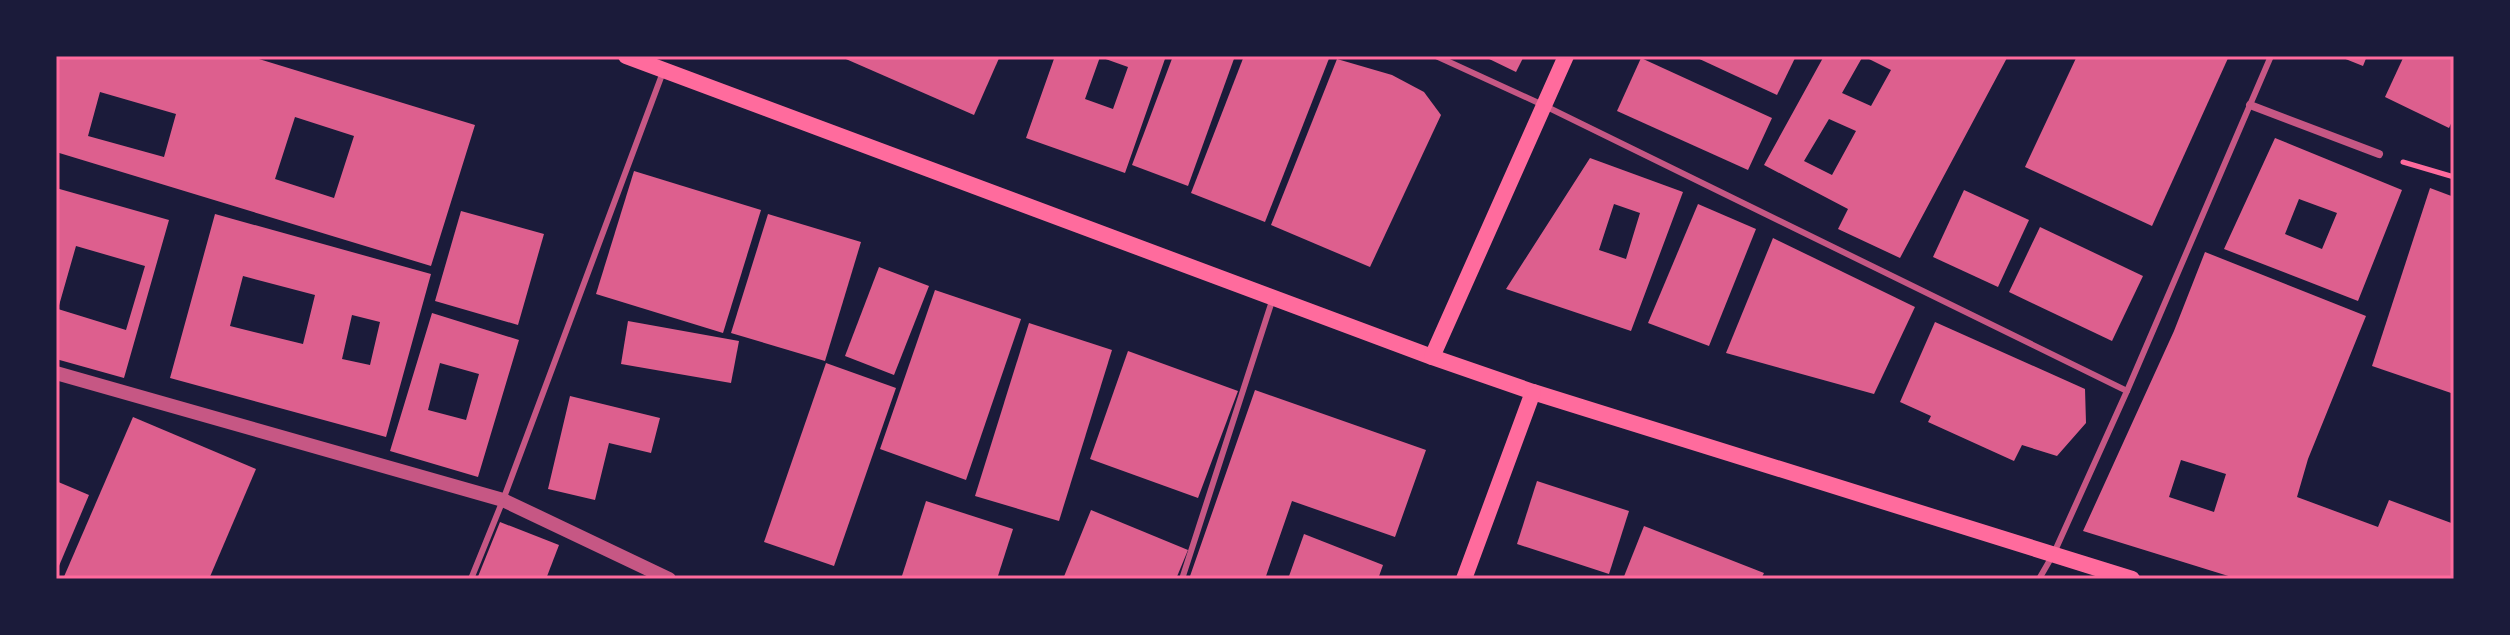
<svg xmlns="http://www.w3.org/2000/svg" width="2510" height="635" viewBox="0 0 2510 635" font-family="'PT Sans Narrow',sans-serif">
<rect width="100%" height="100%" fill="#1b1b3a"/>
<g fill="#dd5f8e" fill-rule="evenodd">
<path d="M56 56H249L475 125 431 266 56 152ZM100 92 176 114 164 157 88 136ZM295 117 354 136 334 198 275 179Z"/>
<path d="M839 56H1000L974 115Z"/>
<path d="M1055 56H1166L1125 173 1026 138ZM1100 57 1128 67 1113 109 1085 99Z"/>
<path d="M1173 56H1235L1188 186 1132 165Z"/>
<path d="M1244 56H1330L1265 222 1191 193Z"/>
<path d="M1483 56H1524L1516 72Z"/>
<path d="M1693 56H1796L1777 95Z"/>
<path d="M1824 56H2008L1900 258 1838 229 1848 209 1764 165ZM1863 56 1891 70 1871 106 1842 93ZM1829 119 1856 131 1832 175 1804 161Z"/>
<path d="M2077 56H2229L2152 226 2025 167Z"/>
<path d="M2338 56H2367L2363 66Z"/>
<path d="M2404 56H2454V117L2449 128 2385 97Z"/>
<path d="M1641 58 1772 118 1748 170 1617 111Z"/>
<path d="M1337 59 1392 75 1424 92 1441 115 1370 267 1271 225Z"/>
<path d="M2275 138 2402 190 2358 301 2224 249ZM2299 199 2337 213 2322 249 2285 234Z"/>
<path d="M1590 158 1683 192 1631 331 1506 289ZM1614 204 1640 213 1626 259 1599 250Z"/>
<path d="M634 171 761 210 723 333 596 294Z"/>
<path d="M56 188 169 220 124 378 56 359ZM76 246 145 266 126 330 58 309Z"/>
<path d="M2430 188 2454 197V394L2372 366Z"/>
<path d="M1964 190 2029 220 1998 287 1933 257Z"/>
<path d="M1698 204 1756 229 1709 346 1648 323Z"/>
<path d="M461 211 544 234 518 325 435 301Z"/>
<path d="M215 214 431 274 386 437 170 378ZM243 276 315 295 303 344 230 326ZM352 315 380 322 370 365 342 359Z"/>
<path d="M768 214 861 242 825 361 731 333Z"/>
<path d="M2040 227 2143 276 2112 341 2009 292Z"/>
<path d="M1773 238 1915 307 1874 394 1726 353Z"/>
<path d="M2205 252 2366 316 2308 459 2297 497 2378 527 2389 500 2454 524V579H2238L2083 531 2174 331ZM2181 460 2226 474 2214 512 2169 497Z"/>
<path d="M879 267 929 286 894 375 845 356Z"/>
<path d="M935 290 1021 319 966 480 880 449Z"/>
<path d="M432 313 519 340 478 477 390 451ZM440 363 479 374 466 420 428 410Z"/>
<path d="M628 321 739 341 731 383 621 364Z"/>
<path d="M1935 322 2085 389 2086 423 2057 456 2022 445 2014 461 1928 422 1931 416 1900 402Z"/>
<path d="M1029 323 1112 350 1059 521 975 496Z"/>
<path d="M1128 351 1238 391 1198 498 1090 459Z"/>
<path d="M826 363 896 388 834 566 764 542Z"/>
<path d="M1255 390 1426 450 1395 537 1292 501 1265 579H1189Z"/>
<path d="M570 396 660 418 651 453 609 443 595 500 548 489Z"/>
<path d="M133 417 256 469 209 579H63Z"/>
<path d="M56 481 89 495 56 573Z"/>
<path d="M1537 481 1629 511 1609 574 1517 544Z"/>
<path d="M926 501 1013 529 997 579H901Z"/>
<path d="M1091 510 1188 550 1176 579H1063Z"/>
<path d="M500 522 559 545 546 579H477Z"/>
<path d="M1644 526 1764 573 1761 579H1623Z"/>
<path d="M1304 534 1383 565 1378 579H1288Z"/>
</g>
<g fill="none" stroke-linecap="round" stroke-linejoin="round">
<path stroke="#ff6b9d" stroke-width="5" d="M2403 162 2454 177"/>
<g stroke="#c65784" stroke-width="6">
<path d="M1436 56 1543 105 2127 391"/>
<path d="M471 579 503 500 663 72"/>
<path d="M1182 579 1272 301"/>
<path d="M2039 579 2054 553 2127 391 2271 56"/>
</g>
<path stroke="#c65784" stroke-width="8" d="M2250 105 2379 154"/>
<path stroke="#c65784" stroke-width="14" d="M56 373 503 500 669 579"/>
<g stroke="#ff6b9d" stroke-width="16">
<path d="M626 56 1432 357 1533 392 2132 579"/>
<path d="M1432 357 1566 56"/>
<path d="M1464 579 1533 392"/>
</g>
</g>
<rect width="2510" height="635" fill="none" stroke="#1b1b3a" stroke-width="116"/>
<rect x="58" y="58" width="2394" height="519" fill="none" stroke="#ff6b9d" stroke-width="3"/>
</svg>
